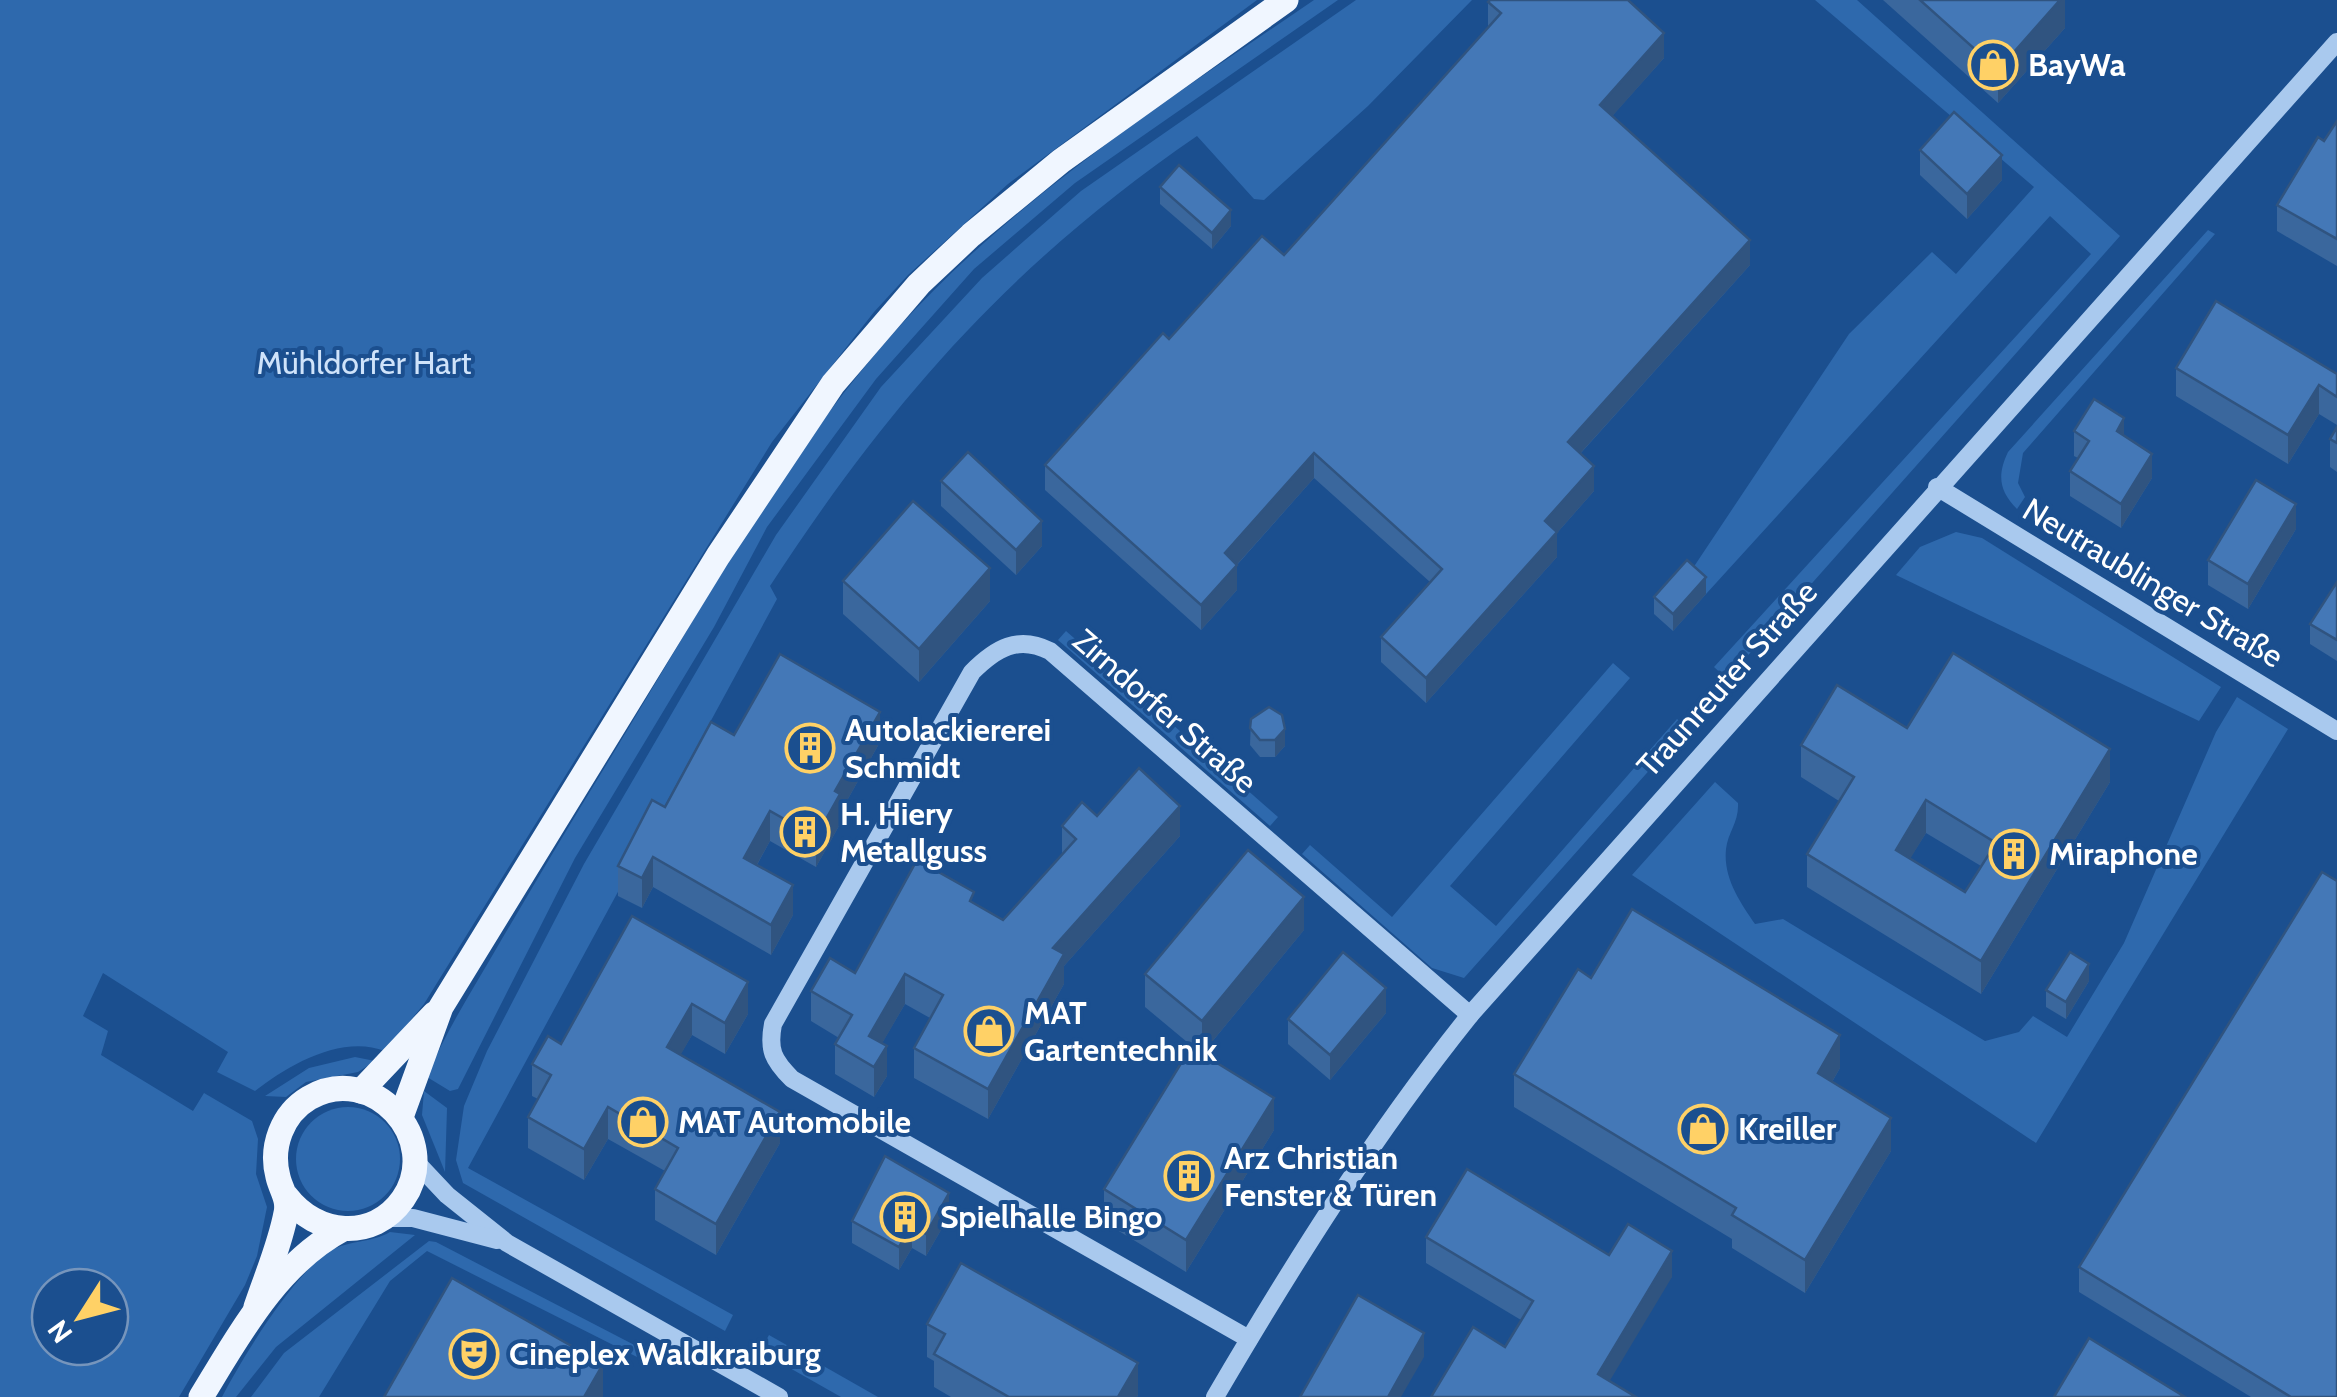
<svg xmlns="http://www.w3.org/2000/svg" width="2337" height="1397" viewBox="0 0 2337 1397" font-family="Cabin,sans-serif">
<rect width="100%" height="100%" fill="#1b4f8f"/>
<g fill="#2e69ad" fill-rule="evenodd">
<path d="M0 0H1257L1008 184 908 275 874 312 772 442 424 1004 385 1051C342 1034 288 1065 255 1091L217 1072 228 1052 103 973 83 1016 108 1031 101 1055 193 1111 204 1093 252 1121 258 1139 256 1174 267 1207 257 1256 245 1285 179 1397H0ZM50 1287H110V1347H50Z"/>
<path d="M1314 0H1338L1075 183 974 269 876 379 767 527 714 627 575 858 458 1089 450 1091 427 1077C446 1030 474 988 499 944 535 883 571 822 608 762 698 615 782 457 898 328 1016 197 1169 99 1314 0Z"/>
<path d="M1356 0H1472L1368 106 1264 200 1254 199 1197 136C1012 263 892 399 770 586L777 599 468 1168 733 1315 725 1331 463 1183 456 1160 464 1106 487 1051 584 864 776 535 881 387 982 278 1081 191Z"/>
<path d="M1815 0H1857L2120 236 1727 679 1714 667 2091 254 2050 216 1706 594 1687 577 1849 334 1932 252 1956 274 2034 187Z"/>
<path d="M2208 230 2215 234 2023 453 2018 483 2025 497 2017 509C1999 491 1997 475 2008 452Z"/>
<path d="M2051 515 2117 555 2112 565 2045 525Z"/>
<path d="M1956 532 1982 538 2221 687 2199 721 1896 575 1920 547Z"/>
<path d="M1066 631 1278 817 1270 826 1058 640Z"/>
<path d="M1613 663 1630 678 1450 886 1496 926 1677 719 1687 728 1464 978 1432 968 1302 854 1310 845 1392 917Z"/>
<path d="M2237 697 2288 729 2036 1143 1632 875 1715 782 1738 803C1739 822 1728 832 1726 849 1723 878 1740 902 1755 924L1783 919 1985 1041 2019 1032 2033 1016 2067 1037 2124 943 2216 732Z"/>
<path d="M355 1057 375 1061 358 1072 306 1082 286 1097 265 1096 309 1068Z"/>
<path d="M424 1091 447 1108 445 1172 422 1115Z"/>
<circle cx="348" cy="1159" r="52"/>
<path d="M390 1232 415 1235 276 1347 236 1397H222C242 1358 294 1273 330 1251 349 1240 371 1243 390 1232Z"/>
<path d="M429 1241 436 1242 644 1350 639 1358 427 1251 390 1281 319 1397H251L284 1353Z"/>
<path d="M769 1335 878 1397H841L760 1351Z"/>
</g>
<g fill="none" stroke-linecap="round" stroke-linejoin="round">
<g stroke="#a9c9ee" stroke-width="18">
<path d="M1937 487 2337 731"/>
<path d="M415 1161 447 1195 507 1243 779 1397"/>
<path d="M383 1218H413L497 1240"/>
<path d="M1249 1339 792 1079C773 1060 768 1050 773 1024L972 672C996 648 1018 635 1050 651L1470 1015"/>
<path d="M1215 1397C1293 1264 1373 1136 1470 1015L2337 42"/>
</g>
<g stroke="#f0f6ff" stroke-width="25">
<path d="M361 1091 434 1014"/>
<path d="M401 1117 441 1007 718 556 833 384 919 284 971 235 1061 161 1286 0"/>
<path d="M256 1307C266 1277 280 1245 286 1213 289 1199 281 1190 278 1177 270 1147 282 1114 309 1098 372 1061 444 1139 403 1199 373 1242 316 1235 287 1197"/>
<path d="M201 1397C239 1335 277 1264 343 1229"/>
</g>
</g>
<g fill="#3a679d" fill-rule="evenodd">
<path d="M1883 0H2065V28L1998 103Z"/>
<path d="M1488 2 1664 58 1612 116 1750 265 1580 454 1594 491 1557 533V557L1426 703 1381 662V637L1430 582 1314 478 1237 565V590L1201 630 1045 490V465L1169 339 1284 255 1488 27Z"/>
<path d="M2337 121V266L2277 231V205Z"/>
<path d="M1920 150 2002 180 1967 219 1920 175Z"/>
<path d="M1160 187 1231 226 1212 249 1160 204Z"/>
<path d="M2176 368 2337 374V425L2319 414 2288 464 2176 396Z"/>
<path d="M2337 427V472L2330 467V439Z"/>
<path d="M2074 431 2124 436 2152 478 2121 528 2070 496V471L2078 458 2074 456Z"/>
<path d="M941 481 1042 546 1016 575 941 506Z"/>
<path d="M2296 529 2248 609 2208 585V560Z"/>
<path d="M843 581 990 601 919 682 843 614Z"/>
<path d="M2337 582V661L2310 644V624Z"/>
<path d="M1706 594 1673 631 1654 614V597Z"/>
<path d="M1251 719 1285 746 1275 757H1260L1250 745Z"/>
<path d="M1907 728 2110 782 1981 994 1807 887V854L1839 801 1801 777V745ZM1926 833 1981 866 1965 892 1910 858Z"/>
<path d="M734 735 880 742 840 813V824L816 867 770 841 757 865 793 915 771 955 653 887 642 908 618 896V866L665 807Z"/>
<path d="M1097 816 1180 836 1064 966V984L988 1119 914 1078V1048L930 1018 905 1004 882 1043 887 1076 874 1097 835 1074V1044L839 1038 811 1021V991L855 973 974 903 1003 920 1062 855V826Z"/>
<path d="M632 916 748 1014 725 1054 692 1035 680 1055 780 1143 716 1255 655 1220V1189L665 1171 608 1139 584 1180 528 1148V1117L538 1099 532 1096V1064L561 1044Z"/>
<path d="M1304 930 1202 1054 1274 1130 1186 1272 1104 1222V1189L1199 1052 1145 1007V974Z"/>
<path d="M1591 978 1840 1068 1832 1082 1891 1151 1805 1293 1732 1248V1239L1514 1107V1074Z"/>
<path d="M2089 981 2066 1019 2046 1007V990Z"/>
<path d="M1386 1013 1330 1080 1288 1044V1019Z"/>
<path d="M949 1216 926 1256 912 1248 899 1270 852 1243V1221Z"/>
<path d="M1426 1237 1609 1255 1672 1277 1431 1397 1505 1347 1521 1320 1426 1263Z"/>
<path d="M2079 1267 2337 1397H2251L2079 1292Z"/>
<path d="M927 1324 1138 1395 1137 1397H951L934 1387V1361L927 1357Z"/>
</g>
<g fill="#305480">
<path d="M2060 0H2065V28L1998 103V70Z"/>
<path d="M1664 33V58L1600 130V105Z"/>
<path d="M2002 155V180L1967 219V194Z"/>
<path d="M1231 210V226L1212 249V233Z"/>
<path d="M1750 240V265L1568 467V442Z"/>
<path d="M2319 385V414L2288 464V435Z"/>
<path d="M2124 418V443L2117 431Z"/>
<path d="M1314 453V478L1225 578V553Z"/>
<path d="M2152 454V478L2121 528V504Z"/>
<path d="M1594 466V491L1557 533V557L1426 703V678L1545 521Z"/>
<path d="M2296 504V529L2248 609V584Z"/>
<path d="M1042 521V546L1016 575V550Z"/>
<path d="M1237 565V590L1201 630V605Z"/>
<path d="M990 568V601L919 682V649Z"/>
<path d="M1706 577V594L1673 631V614Z"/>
<path d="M880 712V742L840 813V824L816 867V837L835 791Z"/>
<path d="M1285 729V746L1275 757V740Z"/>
<path d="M2110 749V782L1981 994V961Z"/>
<path d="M1926 800V833L1896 882V850Z"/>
<path d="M1180 806V836L1064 966V984L988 1119V1089L1053 948Z"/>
<path d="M770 811V841L744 888V858Z"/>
<path d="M653 857V887L642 908V878Z"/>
<path d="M793 885V915L771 955V925Z"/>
<path d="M1304 897V930L1202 1054V1021Z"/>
<path d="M2089 964V981L2066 1019V1002Z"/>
<path d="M905 974V1004L869 1066V1036Z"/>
<path d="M748 982V1014L725 1054V1023Z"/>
<path d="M1386 988V1013L1330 1080V1055Z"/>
<path d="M692 1004V1035L667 1079V1047Z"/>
<path d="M1840 1035V1068L1818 1106V1073Z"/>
<path d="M887 1046V1076L874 1097V1067Z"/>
<path d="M1274 1098V1130L1186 1272V1240Z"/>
<path d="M608 1107V1139L584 1180V1149Z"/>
<path d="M780 1112V1143L716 1255V1224Z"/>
<path d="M1891 1118V1151L1805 1293V1260Z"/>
<path d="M949 1193V1216L926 1256V1234Z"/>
<path d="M912 1225V1248L899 1270V1247Z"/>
<path d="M1672 1251V1277L1600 1397 1598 1374Z"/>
<path d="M1424 1333V1357L1401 1397H1388Z"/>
<path d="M1138 1363V1395L1137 1397H1118Z"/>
<path d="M603 1364V1397H584Z"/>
</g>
<g fill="#4478b7" stroke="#305480" stroke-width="2.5" fill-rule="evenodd">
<path d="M1490 0H1628L1664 33 1600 105 1750 240 1568 442 1594 466 1545 521 1557 532 1426 678 1381 637 1442 569 1314 453 1225 553 1237 565 1201 605 1045 465 1163 333 1169 339 1262 236 1284 255 1501 13 1488 2Z"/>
<path d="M1920 0H2060L1998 70Z"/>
<path d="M1954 112 2002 155 1967 194 1920 150Z"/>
<path d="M2337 121V239L2277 205 2318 137 2324 141Z"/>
<path d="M1179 165 1231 210 1212 233 1160 187Z"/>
<path d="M2216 301 2337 374V397L2319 385 2288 435 2176 368Z"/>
<path d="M2094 399 2124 418 2117 431 2152 454 2121 504 2070 471 2089 441 2074 431Z"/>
<path d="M2337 427V443L2330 439Z"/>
<path d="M968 452 1042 521 1016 550 941 481Z"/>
<path d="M2256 480 2296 504 2248 584 2208 560Z"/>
<path d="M913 501 990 568 919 649 843 581Z"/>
<path d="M1687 560 1706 577 1673 614 1654 597Z"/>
<path d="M2337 582V640L2310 624Z"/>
<path d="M1953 653 2110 749 1981 961 1807 854 1854 777 1801 745 1837 685 1907 728ZM1926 800 1996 843 1965 892 1896 850Z"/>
<path d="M780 654 880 712 835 791 840 794 816 837 770 811 744 858 793 885 771 925 653 857 642 878 618 866 652 800 665 807 711 722 734 735Z"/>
<path d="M1269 707 1282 715 1285 729 1275 740H1260L1250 728 1251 719Z"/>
<path d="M1139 768 1180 806 1053 948 1064 954 988 1089 914 1048 943 995 905 974 869 1036 887 1046 874 1067 835 1044 852 1015 811 991 830 958 855 973 917 860 974 892 970 901 1003 920 1076 839 1062 826 1082 802 1097 816Z"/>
<path d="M1248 850 1304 897 1202 1021 1145 974Z"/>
<path d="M2322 872 2337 881V1397H2291L2079 1267Z"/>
<path d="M1632 909 1840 1035 1818 1073 1891 1118 1805 1260 1732 1215 1736 1208 1514 1074 1578 969 1591 978Z"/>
<path d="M632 916 748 982 725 1023 692 1004 667 1047 780 1112 716 1224 655 1189 678 1148 608 1107 584 1149 528 1117 551 1075 532 1064 548 1036 561 1044Z"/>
<path d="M1343 952 1386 988 1330 1055 1288 1019Z"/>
<path d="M2070 952 2089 964 2066 1002 2046 990Z"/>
<path d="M1191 1047 1274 1098 1186 1240 1104 1189Z"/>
<path d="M885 1156 949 1193 926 1234 912 1225 899 1247 852 1221Z"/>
<path d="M1467 1169 1609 1255 1628 1224 1672 1251 1598 1374 1636 1397H1431L1473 1327 1505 1347 1533 1301 1426 1237Z"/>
<path d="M961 1263 1138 1363 1118 1397H1009L934 1354 945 1334 927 1324Z"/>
<path d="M452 1278 603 1364 584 1397H384Z"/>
<path d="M1358 1295 1424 1333 1388 1397H1300Z"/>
<path d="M2089 1338 2185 1397H2054Z"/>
</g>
<defs>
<g id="shop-ring" transform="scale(2.5)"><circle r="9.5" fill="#1b4f8f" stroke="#ffd166" stroke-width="1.5"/><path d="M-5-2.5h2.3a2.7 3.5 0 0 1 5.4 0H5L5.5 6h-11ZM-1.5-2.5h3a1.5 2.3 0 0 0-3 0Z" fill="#ffd166"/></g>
<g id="building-ring" transform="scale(2.5)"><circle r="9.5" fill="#1b4f8f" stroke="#ffd166" stroke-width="1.5"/><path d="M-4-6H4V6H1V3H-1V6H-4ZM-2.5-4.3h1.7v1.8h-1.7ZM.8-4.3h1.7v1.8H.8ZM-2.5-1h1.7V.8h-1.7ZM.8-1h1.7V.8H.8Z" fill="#ffd166"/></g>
<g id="theatre-ring" transform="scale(2.5)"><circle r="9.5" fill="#1b4f8f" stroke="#ffd166" stroke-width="1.5"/><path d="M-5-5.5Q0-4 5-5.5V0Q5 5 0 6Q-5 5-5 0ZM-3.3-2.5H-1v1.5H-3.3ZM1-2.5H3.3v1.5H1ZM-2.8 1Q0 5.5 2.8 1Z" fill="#ffd166"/></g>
</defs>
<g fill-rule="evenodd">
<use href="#shop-ring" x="1993" y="65"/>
<use href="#building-ring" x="810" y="748"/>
<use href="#building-ring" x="805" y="832"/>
<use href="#building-ring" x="2014" y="854"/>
<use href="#shop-ring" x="989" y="1031"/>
<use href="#shop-ring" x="643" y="1122"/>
<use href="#shop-ring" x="1703" y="1129"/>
<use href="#building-ring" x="1189" y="1176"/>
<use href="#building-ring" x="905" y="1217"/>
<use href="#theatre-ring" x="474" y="1354"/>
</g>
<g text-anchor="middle" stroke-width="8" stroke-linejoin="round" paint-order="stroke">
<g font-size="32" font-weight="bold" fill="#fff" stroke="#1b4f8f" text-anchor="start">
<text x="2028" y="76">BayWa</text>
<text x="845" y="741">Autolackiererei<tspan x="845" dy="37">Schmidt</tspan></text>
<text x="840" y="825">H. Hiery<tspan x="840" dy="37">Metallguss</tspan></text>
<text x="2049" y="865">Miraphone</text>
<text x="1024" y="1024">MAT<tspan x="1024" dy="37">Gartentechnik</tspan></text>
<text x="678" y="1133">MAT Automobile</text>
<text x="1738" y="1140">Kreiller</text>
<text x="1224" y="1169">Arz Christian<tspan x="1224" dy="37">Fenster &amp; Türen</tspan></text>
<text x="940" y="1228">Spielhalle Bingo</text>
<text x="509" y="1365">Cineplex Waldkraiburg</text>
</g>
<g font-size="32" fill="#cfe3fa" stroke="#1b4f8f">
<text x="364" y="374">Mühldorfer Hart</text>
</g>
<g font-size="32" fill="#fff" stroke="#1b4f8f">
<text transform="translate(2153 583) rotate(31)" y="11">Neutraublinger Straße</text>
<text transform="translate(1727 679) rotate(-48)" y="11">Traunreuter Straße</text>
<text transform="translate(1165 711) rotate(41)" y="11">Zirndorfer Straße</text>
</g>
</g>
<g transform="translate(80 1317) rotate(234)"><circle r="48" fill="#1b4f8f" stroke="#7695bc" stroke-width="2.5"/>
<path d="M0-8L18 38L0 25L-18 38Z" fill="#ffd166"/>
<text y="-15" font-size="28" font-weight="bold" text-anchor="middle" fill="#ffffff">N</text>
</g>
</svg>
